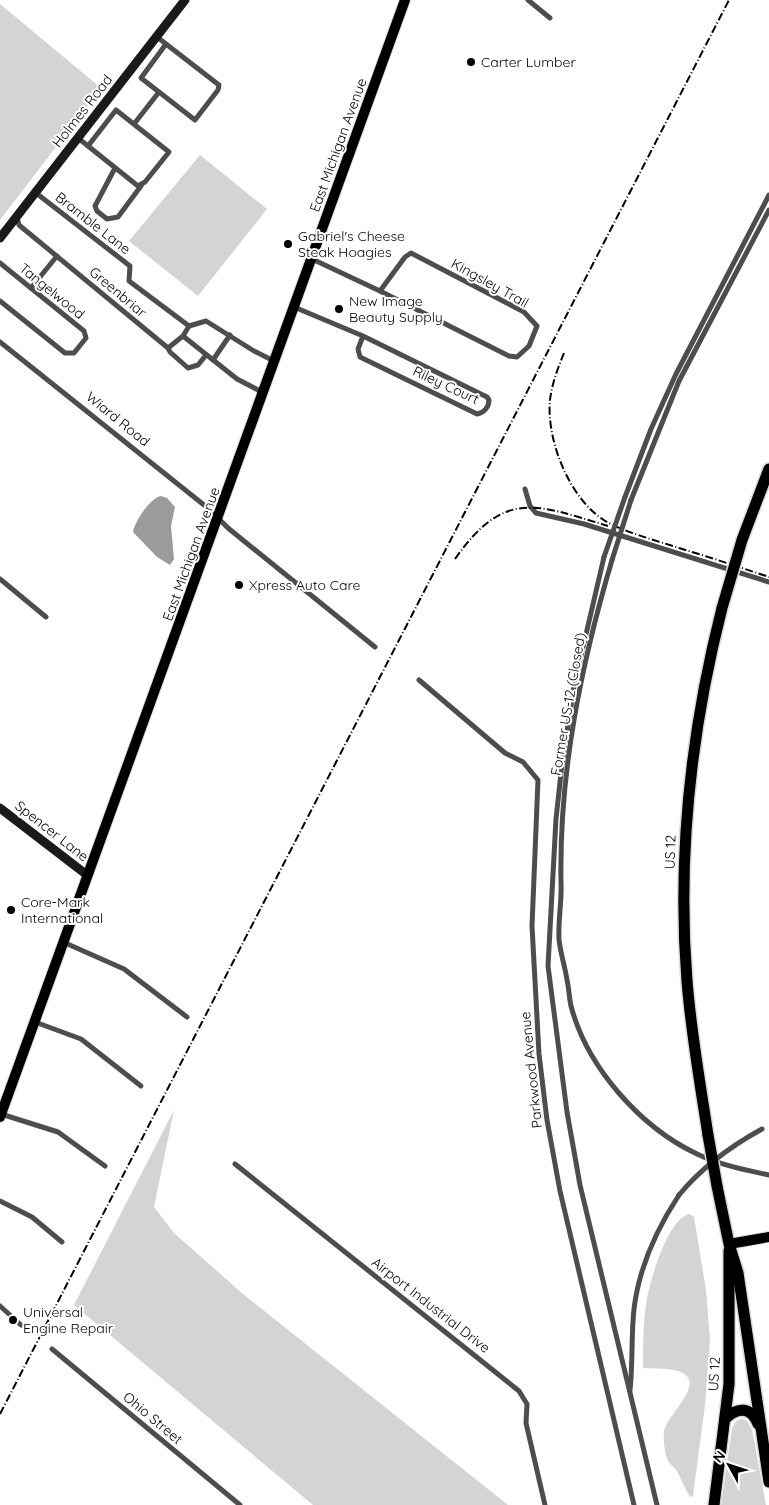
<svg xmlns="http://www.w3.org/2000/svg" width="769" height="1505" viewBox="0 0 769 1505" font-family="Quicksand,sans-serif">
<rect width="100%" height="100%" fill="#fff"/>
<g fill="#d4d4d4">
<path d="M0 4 101 88 0 220Z"/>
<path d="M200 155 267 209 198 296 129 241Z"/>
<path d="M174 1110 154 1207 174 1233 243 1294 508 1505H313L74 1305Z"/>
<path d="M689 1214 694 1217 706 1290 710 1340 705 1405 693 1496 690 1497C685 1489 682 1481 678 1473 676 1468 671 1466 668 1461 665 1456 663 1438 664 1431 667 1414 713 1378 674 1370 664 1368 653 1369 643 1368 643 1345 643 1321 647 1298 651 1278 668 1219 689 1214Z"/>
<path d="M741 1419 746 1420 752 1429 766 1505H721L732 1428 736 1421Z"/>
</g>
<path fill="#9b9b9b" d="M161 496 167 498 175 507 171 526 174 559 170 565 157 557 133 532C135 521 150 498 161 496Z"/>
<g fill="none" stroke-linecap="round" stroke-linejoin="round">
<g stroke="#dbdbdb" stroke-width="12">
<g id="primary">
<path d="M0 1117 405 0"/>
<path d="M729 1244 769 1237"/>
</g>
</g>
<g stroke="#dbdbdb" stroke-width="14">
<g id="highway">
<path d="M742 540 769 469"/>
<path d="M708 1135C700 1083 691 1032 687 981 677 855 691 730 722 608"/>
<path d="M717 1186 729 1244 738 1273 769 1482"/>
<path d="M725 1419C737 1407 751 1406 758 1424"/>
<path d="M714 1505 729 1384V1251"/>
</g>
</g>
<g stroke="#4d4d4d" stroke-width="5">
<path d="M528 0 550 18"/>
<path d="M157 37 219 85 218 90 195 120 141 78 166 44"/>
<path d="M134 124 159 92"/>
<path d="M78 138 138 186 145 182 169 152 116 110 88 146"/>
<path d="M115 168 95 206 97 211 107 219 118 217 141 186"/>
<path d="M36 193 130 266 129 281 189 326 206 321 254 351 274 361"/>
<path d="M17 217 19 225 168 348 170 352 188 368 198 365 206 355"/>
<path d="M411 253 524 312 537 326 529 346 517 357 509 356 380 291 405 257Z"/>
<path d="M312 259 380 291"/>
<path d="M0 263 84 331 86 338 74 353H65L0 301"/>
<path d="M31 288 57 256"/>
<path d="M294 307 363 336 487 397 489 400C489 407 484 413 477 414L360 357 358 349 363 336"/>
<path d="M183 336 237 379 264 393"/>
<path d="M0 342 209 509 228 528 375 647"/>
<path d="M168 348 183 336 189 326"/>
<path d="M213 360 230 335"/>
<path d="M525 489 530 506 536 513 584 524 769 582"/>
<path d="M625 497 651 429 676 374 769 195"/>
<path d="M631 500 679 381 769 210"/>
<path d="M604 557 574 686 562 764 556 819 548 966 567 1112 580 1185 657 1505"/>
<path d="M612 560C581 665 559 772 561 882 562 901 558 920 559 939 560 952 565 966 567 980 569 988 569 997 571 1006 587 1067 640 1127 697 1154 720 1165 745 1170 769 1175"/>
<path d="M0 579 46 617"/>
<path d="M419 680 505 753 523 762 538 780 532 926 539 1054 547 1120 560 1191 634 1505"/>
<path d="M63 942 124 969 187 1017"/>
<path d="M35 1022 81 1039 141 1086"/>
<path d="M1 1114 58 1132 105 1166"/>
<path d="M235 1164 519 1391 527 1404 526 1423 545 1505"/>
<path d="M0 1201 32 1217 62 1242"/>
<path d="M0 1306 21 1325"/>
<path d="M52 1349 240 1505"/>
<path d="M630 1390C633 1363 631 1336 634 1309 639 1267 656 1230 679 1195"/>
</g>
<g stroke="#1a1a1a" stroke-width="9">
<path d="M0 238 185 0"/>
<path d="M0 808 87 875"/>
</g>
<use href="#primary" stroke="#000" stroke-width="10"/>
<use href="#highway" stroke="#000" stroke-width="11"/>
<g stroke="#000" stroke-width="2" stroke-dasharray="8 2.5 1 2.5" stroke-linecap="butt">
<path d="M564 353C558 368 552 383 550 400 546 440 570 501 607 522 630 534 655 540 679 548 709 557 739 567 769 577"/>
<path d="M455 559C504 489 536 504 608 526"/>
<path d="M0 1414 729 0"/>
</g>
<g stroke="#dbdbdb" stroke-width="14" stroke-linecap="butt">
<g id="highway-bridge">
<path d="M722 608 742 540"/>
<path d="M708 1135 717 1186"/>
</g>
</g>
<g stroke="#4d4d4d" stroke-width="5">
<path d="M604 557 625 497"/>
<path d="M612 560 631 500"/>
<path d="M679 1195C702 1167 731 1146 762 1129"/>
</g>
<use href="#highway-bridge" stroke="#000" stroke-width="11"/>
</g>
<g fill="#000" stroke="#fff" stroke-width="2">
<circle cx="471" cy="62" r="5"/>
<circle cx="288" cy="244" r="5"/>
<circle cx="339" cy="309" r="5"/>
<circle cx="239" cy="585" r="5"/>
<circle cx="11" cy="910" r="5"/>
<circle cx="13" cy="1320" r="5"/>
</g>
<g text-anchor="middle" stroke-width="4" stroke-linejoin="round" paint-order="stroke">
<g font-size="14" fill="#000" stroke="#fff" text-anchor="start">
<text x="481" y="67">Carter Lumber</text>
<text x="298" y="241">Gabriel's Cheese<tspan x="298" dy="16">Steak Hoagies</tspan></text>
<text x="349" y="306">New Image<tspan x="349" dy="16">Beauty Supply</tspan></text>
<text x="249" y="590">Xpress Auto Care</text>
<text x="21" y="907">Core-Mark<tspan x="21" dy="16">International</tspan></text>
<text x="23" y="1317">Universal<tspan x="23" dy="16">Engine Repair</tspan></text>
</g>
<g font-size="14" fill="#000" stroke="#fff">
<text transform="translate(82 111) rotate(-52)" y="5">Holmes Road</text>
<text transform="translate(338 145) rotate(-70)" y="5">East Michigan Avenue</text>
<text transform="translate(93 223) rotate(38)" y="5">Bramble Lane</text>
<text transform="translate(490 283) rotate(29)" y="5">Kingsley Trail</text>
<text transform="translate(52 291) rotate(39)" y="5">Tangelwood</text>
<text transform="translate(118 292) rotate(40)" y="5">Greenbriar</text>
<text transform="translate(446 385) rotate(25)" y="5">Riley Court</text>
<text transform="translate(118 419) rotate(39)" y="5">Wiard Road</text>
<text transform="translate(191 554) rotate(-70)" y="5">East Michigan Avenue</text>
<text transform="translate(568 704) rotate(-80)" y="5">Former US-12 (Closed)</text>
<text transform="translate(52 831) rotate(38)" y="5">Spencer Lane</text>
<text transform="translate(670 852) rotate(-88)" y="5">US 12</text>
<text transform="translate(531 1070) rotate(-96)" y="5">Parkwood Avenue</text>
<text transform="translate(431 1305) rotate(38)" y="5">Airport Industrial Drive</text>
<text transform="translate(714 1374) rotate(-87)" y="5">US 12</text>
<text transform="translate(153 1418) rotate(40)" y="5">Ohio Street</text>
</g>
</g>
<g transform="translate(729 1465) rotate(310)" stroke="#ffffff" stroke-width="4" paint-order="stroke">
<path d="M0-4L9 19L0 12L-9 19Z" fill="#000000"/>
<text y="-8" font-size="14" font-weight="bold" text-anchor="middle" fill="#000000">N</text>
</g>
</svg>
